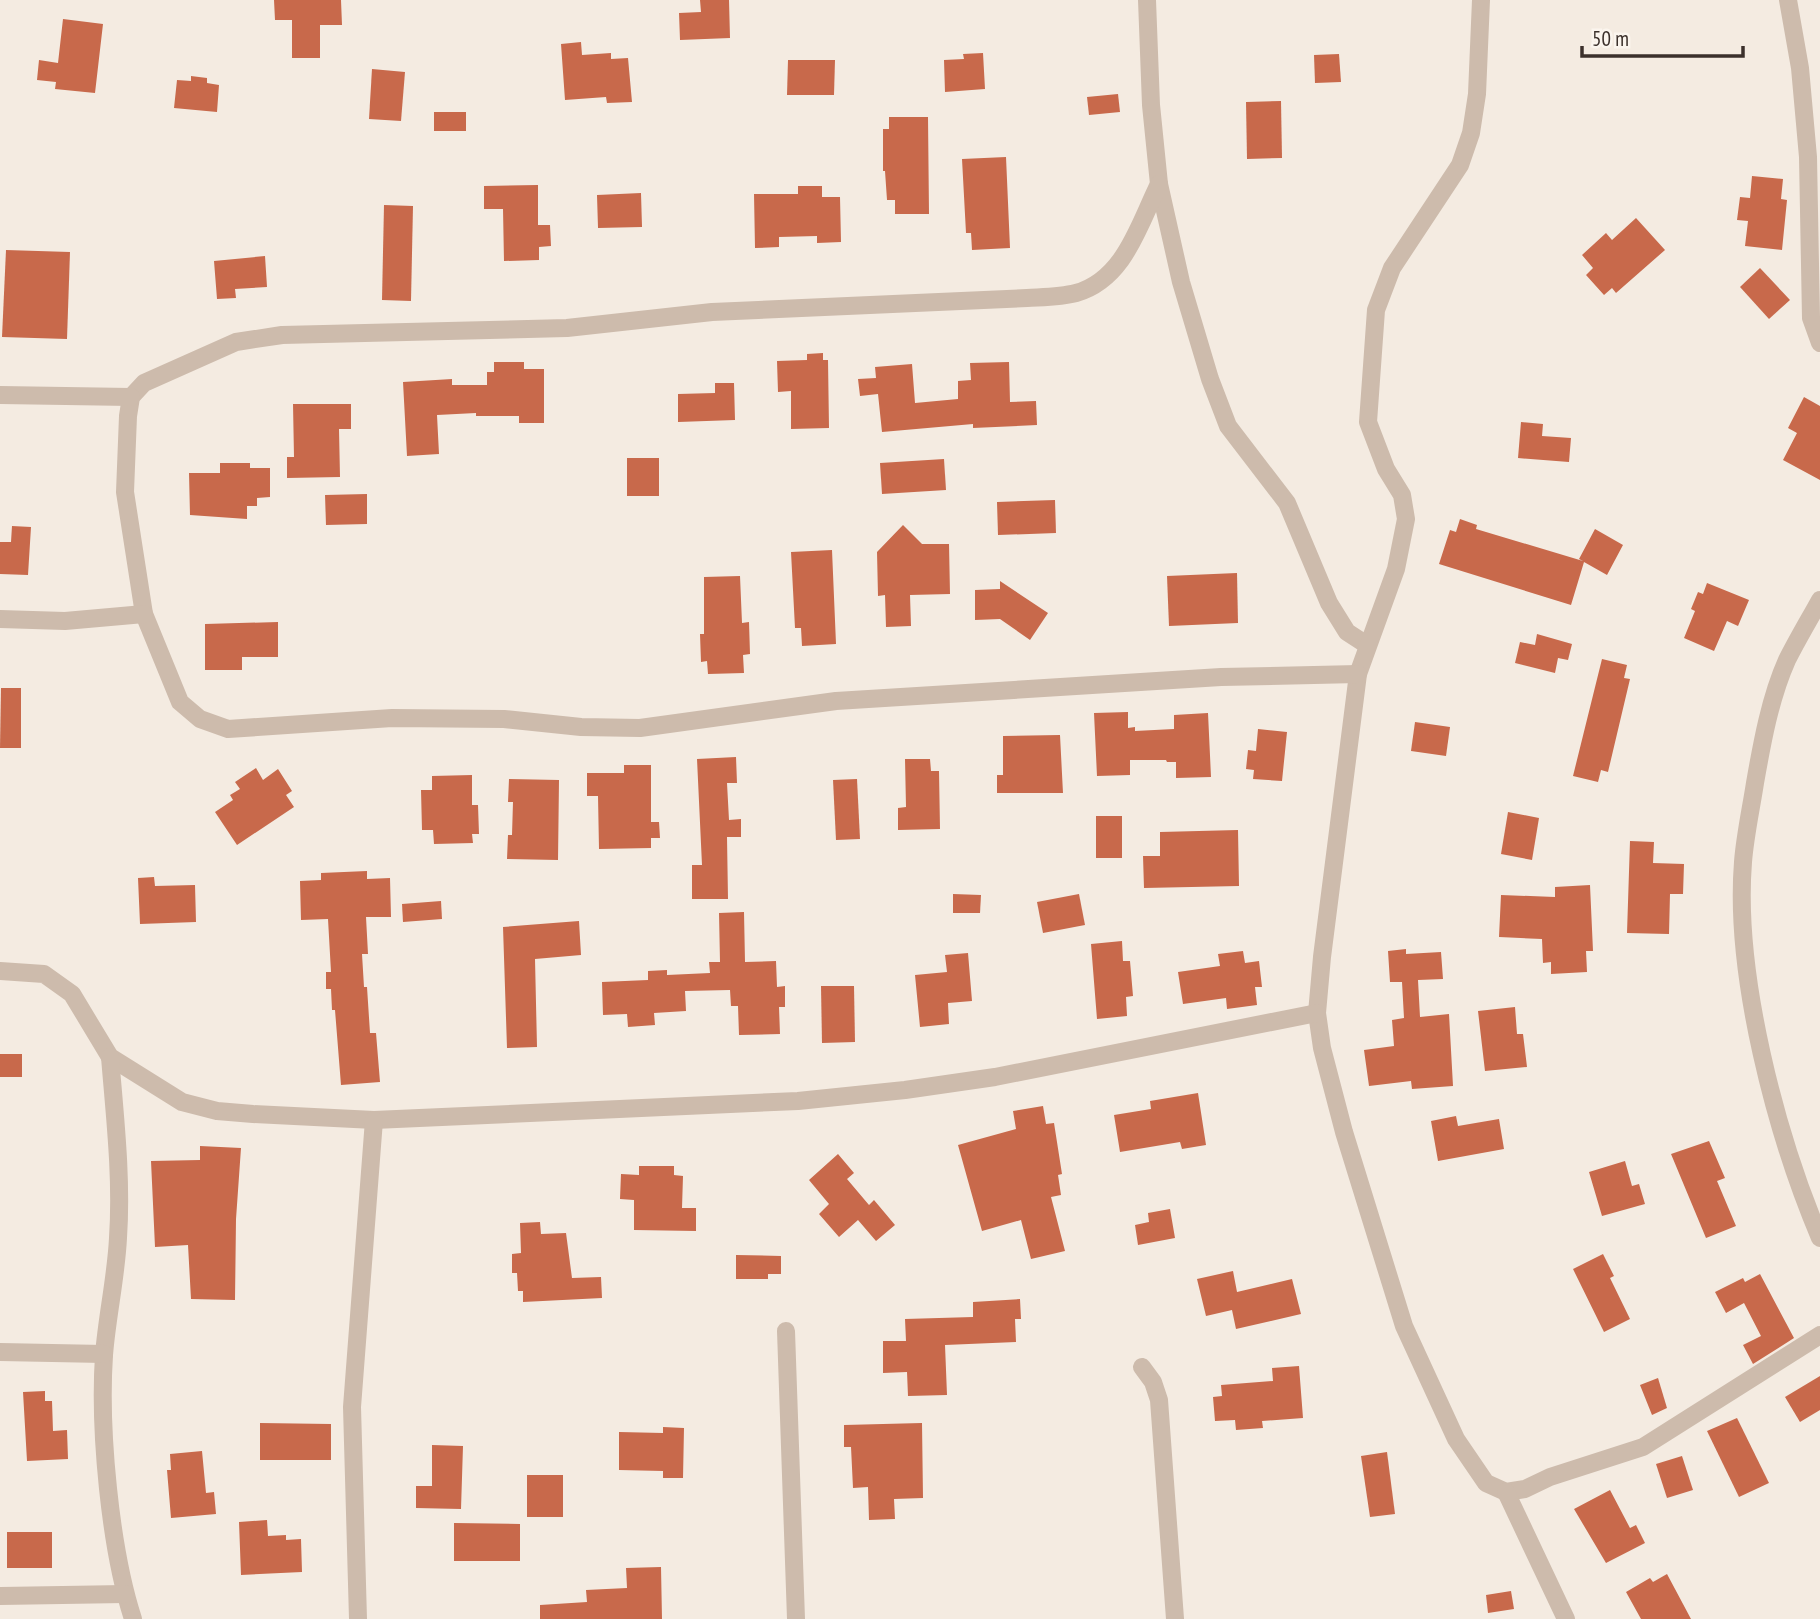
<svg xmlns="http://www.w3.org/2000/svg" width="1820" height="1619" viewBox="0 0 1820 1619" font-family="'PT Sans Narrow',sans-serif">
<rect width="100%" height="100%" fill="#f4ebe1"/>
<g fill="#c8694b">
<path d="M274 0H341L342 25H320V58H292V20H275Z"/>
<path d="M700 0H729L730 38 680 40 679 13 701 12Z"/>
<path d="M63 19 103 24 95 93 55 89 56 82 37 80 39 60 58 63Z"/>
<path d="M581 42 582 55 611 53V59L628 58 632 102 607 103 606 97 565 100 561 44Z"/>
<path d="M983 53 985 89 945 92 944 60 964 59 963 54Z"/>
<path d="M1339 54 1341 82 1315 83 1314 55Z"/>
<path d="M788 60H835L834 95H787Z"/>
<path d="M372 69 405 72 401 121 369 119Z"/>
<path d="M191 76 207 78V83L219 85 217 112 174 108 177 80 191 81Z"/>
<path d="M1118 94 1120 112 1089 115 1087 97Z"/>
<path d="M1281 101 1282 158 1247 159 1246 102Z"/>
<rect x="434" y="112" width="32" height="19"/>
<path d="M889 117H928L929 214H895V200H887L885 171H883V129H889Z"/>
<path d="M1006 157 1010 248 972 250 971 233H966L962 159Z"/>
<path d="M1752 176 1783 179 1781 199 1787 200 1782 250 1745 246 1748 221 1737 220 1740 197 1750 198Z"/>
<path d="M538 185V225H550L551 246 539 247V260L504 261 503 209H484V186Z"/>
<path d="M798 186H822V197H840L841 242 817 243V236L779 237V247L755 248 754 194H798Z"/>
<path d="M641 193 642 227 598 228 597 195Z"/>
<path d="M384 205 413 206 411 301 382 300Z"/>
<path d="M1636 218 1665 250 1616 293 1612 288 1604 295 1586 275 1593 268 1582 255 1606 233 1612 240Z"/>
<path d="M6 250 70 252 67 339 2 337Z"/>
<path d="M265 256 267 287 235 289 236 298 217 299 214 261Z"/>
<path d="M1760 268 1790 300 1769 319 1740 287Z"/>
<path d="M823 353V360H828L829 428 791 429V391L778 392 777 361 807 360V354Z"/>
<path d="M494 362H524V369H544V423H519V416H476V413L437 415 439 454 407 456 403 382 452 379V385H487V372H494Z"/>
<path d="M1009 362 1010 402 1036 401 1037 425 973 428V424L882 432 878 394 860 396 858 379 876 378 875 367 912 364 915 403 958 399V381L971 380 970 363Z"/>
<path d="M715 383H734L735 420 678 422V394L715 393Z"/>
<path d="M1804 397 1820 406V480L1783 460 1797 433 1788 428Z"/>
<path d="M293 404H351V429H339L340 477 287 478V457H294Z"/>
<path d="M1521 422 1543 424 1542 436 1571 438 1569 462 1518 458Z"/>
<rect x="627" y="458" width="32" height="38"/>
<path d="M944 459 946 490 882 494 880 463Z"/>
<path d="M220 463H250V468H270V497L257 498V506H247V519L190 515 189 473H220Z"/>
<path d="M367 494V524L326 525 325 495Z"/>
<path d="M1055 500 1056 533 998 535 997 502Z"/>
<path d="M1460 519 1477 525 1476 529 1583 561 1579 559 1595 529 1623 545 1607 575 1584 562 1571 605 1439 564 1450 530 1456 532Z"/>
<path d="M903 525 922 544H949L950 594 910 595 911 626 886 627 885 595 878 596 877 552Z"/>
<path d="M12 526 31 527 28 575 0 574V542H11Z"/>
<path d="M832 550 836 644 802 646 801 628H795L791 552Z"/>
<path d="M1237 573 1238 623 1169 626 1167 576Z"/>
<path d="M740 576 742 623 749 622 750 654 743 655 744 673 708 674 707 661 701 662 700 634H704V577Z"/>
<path d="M1000 581 1048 613 1030 640 1000 619 975 620V590L1000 589Z"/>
<path d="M1707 583 1749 600 1738 626 1727 621 1714 651 1684 638 1695 611 1691 609 1698 592 1703 594Z"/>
<path d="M278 622V657H242V670H205V624Z"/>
<path d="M1537 634 1572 644 1568 660 1558 658 1555 673 1515 663 1520 642 1535 645Z"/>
<path d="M1602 659 1627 665 1624 678 1630 679 1608 772 1601 770 1598 782 1573 776Z"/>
<path d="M1 688H21V748H0Z"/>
<path d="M1128 712V728L1135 727V731L1174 729V715L1208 713 1211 777 1176 778V762H1167L1166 760H1130V775L1097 776 1094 713Z"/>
<path d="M1415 722 1450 727 1446 756 1411 751Z"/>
<path d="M1258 729 1287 732 1282 781 1253 779 1254 770 1246 769 1248 750 1256 751Z"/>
<path d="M1060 735 1063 793H997V775H1003V736Z"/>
<path d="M736 757 737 783H727L729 820 741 819V837H727L728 899H692V865H702L697 759Z"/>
<path d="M905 759H930L931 771H939L940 829 898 830V808L906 807Z"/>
<path d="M624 765H651V822H659L660 838H651V848L599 849 598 796H587V773H624Z"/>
<path d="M256 768 263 780 278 769 292 791 286 795 294 807 237 845 215 812 233 800 230 795 240 789 235 782Z"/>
<path d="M472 775V805H478L479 834H472L473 843 434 844 433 830H422L421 790H432V776Z"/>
<path d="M509 779 559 780 558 860 507 859 508 835H512L513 802H508Z"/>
<path d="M857 779 860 839 836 840 833 780Z"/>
<path d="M1508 812 1539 818 1532 860 1501 854Z"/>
<rect x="1096" y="816" width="26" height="42"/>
<path d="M1238 830 1239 886 1144 888 1143 856H1160V832Z"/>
<path d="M1630 841 1654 842 1653 863 1684 864 1683 894H1670L1669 934 1627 933Z"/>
<path d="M367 871V879L390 878 391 917H366L368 954H362L364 987H367L370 1033H376L380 1082 341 1085 335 1010H332L331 989H326V972H331L328 919 301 920 300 881 321 880V873Z"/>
<path d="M154 877 155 886 195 885 196 922 140 924 138 878Z"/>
<path d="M1590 885 1593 951H1586L1587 972 1551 974V962L1543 963 1542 939 1499 937 1501 895 1555 897V887Z"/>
<path d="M953 894 981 895 980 913H953Z"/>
<path d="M1079 894 1085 925 1043 933 1037 902Z"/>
<path d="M441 901 442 919 403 922 402 904Z"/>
<path d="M744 912 745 962 776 961 777 987 785 986V1007H779L780 1034 739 1035 738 1006H731L730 990 685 991 686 1011 654 1013 655 1025 628 1027 627 1014 603 1015 602 982 648 980V971L667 970V975L710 973 709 962H720L719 913Z"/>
<path d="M579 921 581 955 535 959 537 1047 507 1048 503 927Z"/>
<path d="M1122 941 1123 961H1130L1133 996 1126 997 1127 1016 1097 1019 1091 944Z"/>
<path d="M1406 949V954L1441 952 1443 979 1418 980 1420 1017 1449 1014 1453 1086 1412 1089 1411 1081 1369 1086 1364 1050 1394 1046 1392 1020 1404 1018 1402 982H1390L1388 951Z"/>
<path d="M1243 951 1245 963 1259 961 1262 987H1255L1257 1005 1227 1009 1226 998 1183 1004 1178 972 1220 966 1218 954Z"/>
<path d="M968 953 972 1001 948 1003 949 1024 920 1027 915 975 947 972 945 955Z"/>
<path d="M821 986H854L855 1042 822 1043Z"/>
<path d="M1515 1007 1517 1034H1523L1527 1067 1485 1071 1478 1011Z"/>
<rect x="0" y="1054" width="22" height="23"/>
<path d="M1198 1093 1206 1145 1182 1149 1180 1142 1120 1152 1114 1115 1151 1109 1150 1101Z"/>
<path d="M1043 1106 1046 1124 1054 1123 1062 1174 1058 1175 1061 1195 1051 1197 1065 1251 1031 1259 1021 1220 982 1231 958 1145 1016 1129 1013 1111Z"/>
<path d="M1456 1116 1458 1126 1499 1119 1504 1149 1438 1161 1431 1121Z"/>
<path d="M1709 1141 1725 1178 1717 1181 1736 1226 1706 1238 1671 1154Z"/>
<path d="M200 1146 241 1148 236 1219 235 1300 191 1299 188 1245 155 1247 151 1161 200 1160Z"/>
<path d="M838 1154 854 1173 847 1179 869 1205 874 1200 895 1225 876 1241 858 1220 839 1237 819 1214 829 1204 809 1180Z"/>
<path d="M1625 1161 1632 1186 1639 1184 1645 1204 1602 1216 1589 1172Z"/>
<path d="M639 1166H674V1175L683 1176 682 1208H696V1231L634 1230V1200L620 1199 621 1174 639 1175Z"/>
<path d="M1170 1209 1175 1238 1138 1245 1135 1225 1149 1222 1148 1213Z"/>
<path d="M540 1222 541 1234 566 1233 572 1278 601 1277 602 1298 523 1302V1291H518L517 1273H512V1254L521 1253 520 1223Z"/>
<path d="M1603 1254 1614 1276 1610 1278 1630 1319 1604 1332 1573 1269Z"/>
<path d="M736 1255 781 1256V1274H768V1279H736Z"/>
<path d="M1233 1271 1237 1292 1292 1279 1301 1314 1236 1329 1232 1310 1206 1316 1197 1279Z"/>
<path d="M1760 1274 1794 1338 1753 1364 1743 1345 1761 1336 1744 1303 1726 1313 1715 1292 1743 1278 1745 1282Z"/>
<path d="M1020 1299 1021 1319H1015L1016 1342 945 1345 947 1395 908 1396 907 1372 883 1373V1341H906L905 1319 973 1317V1302Z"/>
<path d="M1299 1366 1303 1418 1262 1421 1263 1428 1236 1430 1235 1420 1215 1421 1213 1397 1222 1396 1221 1385 1273 1381 1272 1368Z"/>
<path d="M1820 1376V1410L1800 1422 1785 1397Z"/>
<path d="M1658 1378 1667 1408 1652 1415 1640 1385Z"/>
<path d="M45 1391V1401H52L53 1431 67 1430 68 1459 27 1461 23 1392Z"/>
<path d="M1737 1418 1769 1483 1739 1497 1707 1431Z"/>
<path d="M260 1423 331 1424V1460H260Z"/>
<path d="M922 1423 923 1498 894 1499 895 1519 869 1520 868 1487 853 1488 851 1447H844V1425Z"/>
<path d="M663 1427 684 1428 683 1478H663V1471L619 1470V1432L663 1433Z"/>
<path d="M432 1445 463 1446 461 1509 416 1508V1486H432Z"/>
<path d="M202 1451 206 1493 214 1492 216 1514 171 1518 167 1470H171L170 1454Z"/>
<path d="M1387 1452 1395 1514 1370 1517 1361 1456Z"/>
<path d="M1682 1456 1693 1490 1667 1498 1656 1464Z"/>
<rect x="527" y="1475" width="36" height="42"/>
<path d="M1610 1490 1630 1528 1636 1525 1645 1543 1606 1563 1574 1509Z"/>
<path d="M267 1520 268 1536 286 1535V1540L301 1539 302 1572 241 1575 239 1522Z"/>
<path d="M454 1523 520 1524V1561H454Z"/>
<rect x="7" y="1532" width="45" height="36"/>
<path d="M661 1567 662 1619H540V1605L587 1602 586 1590 627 1588 626 1568Z"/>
<path d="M1667 1574 1691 1619H1641L1626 1592 1650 1578 1653 1582Z"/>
<path d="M1511 1591 1514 1609 1488 1613 1486 1595Z"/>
</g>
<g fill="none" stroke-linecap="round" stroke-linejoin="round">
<g stroke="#cdbbac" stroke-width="18">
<path d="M1147 0 1151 105 1159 184 1181 282 1210 379 1228 426 1287 503 1329 603 1347 632 1367 645"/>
<path d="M1481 0 1477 94 1471 133 1460 165 1392 268 1376 310 1368 422 1386 469 1402 495 1406 519 1396 569 1358 674 1322 957 1317 1013 1322 1048 1344 1132 1404 1326 1456 1439 1486 1483 1506 1492 1525 1489 1550 1477 1643 1447 1820 1335"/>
<path d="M1788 0 1800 68 1808 157 1811 318 1820 343"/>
<path d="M1159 184C1139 224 1125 279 1076 293 1061 297 1043 297 1027 298L712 312 567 328 282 335 236 342 144 383 131 397 128 416 125 492 144 614 180 702 200 719 228 729 392 718 504 719 581 727 640 728 836 701 1221 677 1358 674"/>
<path d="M0 395 131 397"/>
<path d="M1820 600C1809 620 1797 640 1787 660 1770 698 1762 743 1755 783 1751 809 1745 836 1743 862 1734 975 1776 1134 1820 1238"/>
<path d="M0 619 65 621 144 614"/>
<path d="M0 971 44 974 72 994 110 1057 182 1102 217 1111 253 1114 374 1120 798 1101 905 1090 995 1077 1317 1013"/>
<path d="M110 1057C115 1118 122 1178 118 1238 116 1278 107 1316 104 1355 99 1430 110 1548 133 1619"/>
<path d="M786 1331 796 1619"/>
<path d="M0 1352 104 1354"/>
<path d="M1142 1367 1153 1382 1159 1400 1175 1619"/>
<path d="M1506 1492 1566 1619"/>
<path d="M0 1596 125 1594"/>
<path d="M358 1619 352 1407 374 1120"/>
</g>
</g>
<path d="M1582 46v10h161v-10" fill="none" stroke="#3b302b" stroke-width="3.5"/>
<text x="1592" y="46" font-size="21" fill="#3b302b" stroke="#fbf5ee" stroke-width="5" paint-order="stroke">50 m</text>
</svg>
